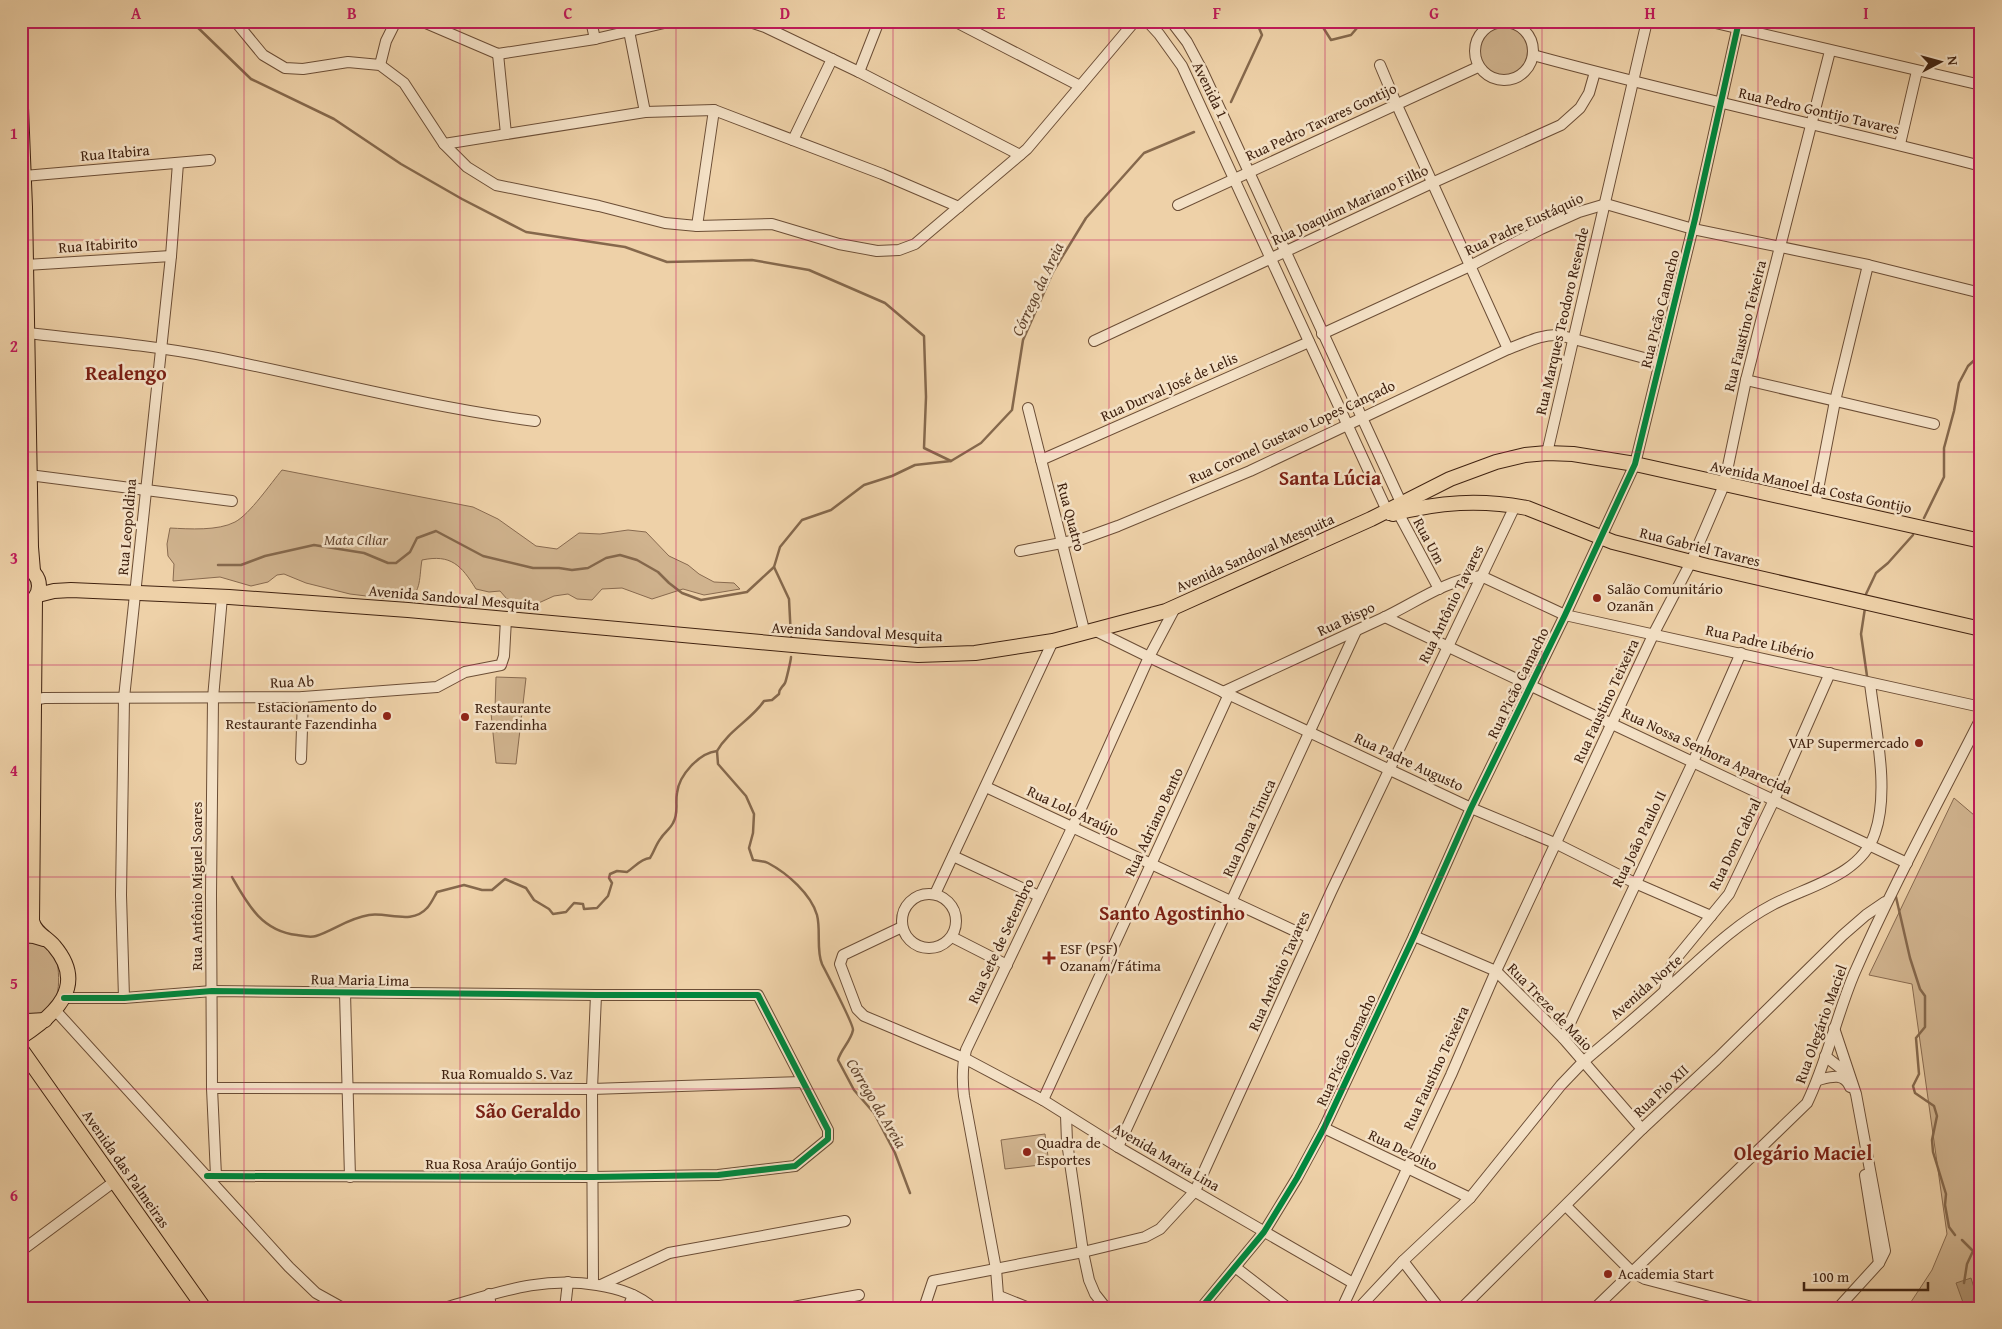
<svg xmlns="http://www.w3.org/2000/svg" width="2002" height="1329" viewBox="0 0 2002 1329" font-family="'Gentium Book Plus',serif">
<rect width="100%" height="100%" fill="#eed1a8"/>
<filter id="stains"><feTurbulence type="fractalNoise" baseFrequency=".004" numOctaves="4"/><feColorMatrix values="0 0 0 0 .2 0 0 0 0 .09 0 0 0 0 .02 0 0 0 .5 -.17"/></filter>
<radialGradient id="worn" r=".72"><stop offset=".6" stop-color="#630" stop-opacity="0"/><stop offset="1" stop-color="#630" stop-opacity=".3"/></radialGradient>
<g fill="#d0b38e" stroke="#886a4f">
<circle cx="1504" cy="51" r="24"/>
<path d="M282 470 473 507 498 519 536 546 557 549 579 533 600 534 628 530 646 532 669 556 688 565 699 574 714 582 734 583 740 589 704 595 683 589 652 599 622 588 602 589 592 600 577 599 568 594 554 596 532 606 507 599 500 591 489 592 476 589C461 565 451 554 422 560 419 576 422 592 407 601L350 594 306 583 284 574 277 575 268 582 251 586 220 577 173 581 174 564 168 556 167 544 170 528C189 529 218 531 235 522 250 514 271 483 282 470Z"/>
<path d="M21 572 32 578 33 592 21 600Z"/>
<path d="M496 677 526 678 516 764 496 763 491 713 495 708Z"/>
<path d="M1954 798 1981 821V1308H1907L1932 1270 1947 1234 1912 984 1869 975Z"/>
<path d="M21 942H41L57 958C60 985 62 1009 32 1018L21 1012Z"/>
<path d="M1045 1134 1049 1164 1005 1169 1001 1140Z"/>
</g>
<path fill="#b39674" stroke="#85684c" d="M1971 1278 1979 1304 1971 1308H1965L1956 1283Z"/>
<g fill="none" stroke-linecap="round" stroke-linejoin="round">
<g stroke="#85684c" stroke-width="2.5">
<path d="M191 21 251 79 334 119 401 164 462 199 526 232 625 247 667 262 752 260 809 270 885 303 924 336 926 397 924 448 951 461"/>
<path d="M1319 21 1331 40 1351 35 1363 21"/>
<path d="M1231 102 1262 35 1256 21"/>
<path d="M1981 194V196"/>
<path d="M1924 518 1944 477V448L1954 411 1959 383 1968 366 1981 354"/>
<path d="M218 565H241L265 556 314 545 364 553 388 563H396L410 552 417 538 436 531 483 556 533 568H559L572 570 588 568 606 558 620 555 637 560 658 572 669 583 682 593 701 600 747 592 774 567"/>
<path d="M1866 594 1876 573 1888 563 1913 535"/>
<path d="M1865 608 1861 634 1867 676"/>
<path d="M791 638 789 599 774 567 780 547 802 520 831 510 864 485 892 476 915 465 951 461 981 443 1012 410 1023 340 1053 272 1086 218 1144 153 1194 132"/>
<path d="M717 751 718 764 746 796 754 814 753 833 749 848 753 860C758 861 764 861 768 863 787 873 811 894 817 915 821 930 816 950 822 964 827 974 854 1025 853 1030 851 1041 841 1049 838 1060L854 1090 874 1113 895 1153 910 1193"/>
<path d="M232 877C248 905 262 931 297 935 303 936 310 938 316 936 334 930 349 918 369 915 388 912 412 925 427 908 431 904 434 897 437 892L464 885 482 890H492L505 879 526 888 534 900 549 909 553 914 566 912 574 903 583 904 584 909 597 908 608 896 612 883 609 878 610 874 617 871 627 872C635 867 640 859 650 858 654 852 656 844 661 838 664 833 670 829 673 823 679 813 675 804 677 793 679 775 699 753 717 751 728 731 752 719 764 701L772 700 779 694C779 688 782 688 785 683 786 681 791 660 791 657"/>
<path d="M1896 897 1910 958 1920 989 1925 996V1027L1916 1038 1919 1074 1913 1086 1915 1093 1934 1106 1937 1116 1932 1140 1933 1152 1946 1194 1945 1205 1949 1227 1955 1235"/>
<path d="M1962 1240 1973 1251 1967 1264 1964 1283"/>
</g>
<g stroke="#6c4e36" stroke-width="12">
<g id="minor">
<path d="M235 21 263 55 285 68 303 69 348 62 380 65 404 83 444 144 467 167 496 185 599 206 665 223 697 226 772 224 839 244 877 251 899 250 915 244 1027 149 1135 21"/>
<path d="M421 21 498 54 595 39 673 21"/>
<path d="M591 21 595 39"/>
<path d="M747 21 765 27 859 72 1020 155"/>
<path d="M954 21 1080 86"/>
<path d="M1147 21 1159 34 1182 66 1389 515"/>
<path d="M1171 21 1187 42 1202 70 1404 509"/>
<path d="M1707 21 1981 85"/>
<circle cx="1504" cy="51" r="29"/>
<path d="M629 31 645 112"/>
<path d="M498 54 506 134"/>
<path d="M1533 55C1682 96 1832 127 1981 166"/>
<path d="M380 65 386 41 396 21"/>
<path d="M1380 65 1396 103 1508 349"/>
<path d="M859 72 879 21"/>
<path d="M793 140 832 59"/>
<path d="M444 144 645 112 714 110 882 174 959 207"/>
<path d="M1900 144 1917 71"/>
<path d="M24 176 210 160"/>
<path d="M1178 205 1478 67"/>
<path d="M697 226 714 110"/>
<path d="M26 265 171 256"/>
<path d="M27 333C89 340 151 345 212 357 319 378 426 407 535 421"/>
<path d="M1322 334 1470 266 1541 229 1579 212 1606 204 1693 229 1868 265 1981 293"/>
<path d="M1094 341 1432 183 1561 125 1580 108 1589 93 1595 72"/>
<path d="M1746 380 1934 424"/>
<path d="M1028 408 1085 634"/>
<path d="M1547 453 1647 21"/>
<path d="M1041 460 1309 342"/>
<path d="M29 475 232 501"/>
<path d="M1815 505 1835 401 1868 265"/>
<path d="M1395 507 1439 589"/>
<path d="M1020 551 1082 539 1118 526 1250 471 1508 349C1525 343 1541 334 1559 335L1659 362"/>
<path d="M1385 617 1907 863"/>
<path d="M1096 631 1149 657 1390 770 1471 808 1557 844 1635 883 1711 916"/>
<path d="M1223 692C1276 667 1330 643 1383 618 1415 603 1445 580 1481 576L1565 615 1981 707"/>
<path d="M33 700 44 698 303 697 437 687 465 672 501 665 504 656 506 619"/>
<path d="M301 759 303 697"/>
<path d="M986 787 1310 938"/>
<path d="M953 856 1039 896"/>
<circle cx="929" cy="921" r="27"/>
<path d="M935 894 1053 641"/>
<path d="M902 927 843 955 840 964 857 1009 864 1016 964 1058 1043 1100 1118 1147 1353 1283"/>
<path d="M1414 936 1496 971 1563 1038 1642 1129"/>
<path d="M952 937 1007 965"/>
<path d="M1665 991 1668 972 1674 961 1729 894 1774 800 1830 673"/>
<path d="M345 993 350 1177"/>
<path d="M64 998H124L212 991 596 995H758L828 1130V1139L795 1166 718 1175 593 1177 207 1176"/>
<path d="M124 998 121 895 124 698 171 256 178 163"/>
<path d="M56 1011 289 1267 316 1293 343 1308"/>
<path d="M1834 1028 1856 1094 1885 1251 1879 1263 1838 1308"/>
<path d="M1563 1038 1693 762 1741 653"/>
<path d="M1825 1056 1848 1074"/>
<path d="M1818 1080C1830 1077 1844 1072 1850 1087"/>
<path d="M212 1088 592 1089 802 1082"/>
<path d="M1043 1100 1229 694"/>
<path d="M1066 1115 1067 1142 1083 1252 1089 1280 1095 1294 1106 1308"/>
<path d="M1324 1128 1470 1198"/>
<path d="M1118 1147 1356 631"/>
<path d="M1865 1175 1879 1263"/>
<path d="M216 1176 212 1088 211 895 213 698 222 597"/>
<path d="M1566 1206 1632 1272 1645 1279 1756 1308"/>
<path d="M21 1251 115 1181"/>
<path d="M1403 1261 1439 1308"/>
<path d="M1235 1267 1288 1308"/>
<path d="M593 1284 592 1089 596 995"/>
<path d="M601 1285 669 1253 845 1221"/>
<path d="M489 1294 491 1308"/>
<path d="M999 1296 1029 1308"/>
<path d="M444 1308C498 1293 540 1276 597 1285 618 1288 637 1294 653 1308"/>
<path d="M565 1308 568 1282"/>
<path d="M628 1308 633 1295"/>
<path d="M788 1308 859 1295"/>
<path d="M924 1308 933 1281 1083 1252 1145 1237 1160 1229 1195 1191 1331 892 1515 506"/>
<path d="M999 1308 996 1269 964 1096C962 1080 962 1066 966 1050L1073 826 1149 657 1175 608"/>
<path d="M1201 1308 1264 1232 1297 1178 1324 1128 1414 936 1471 808 1565 615 1635 464 1695 219 1739 21"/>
<path d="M1342 1308 1451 1075 1496 971 1654 633 1691 562 1724 485 1746 380 1830 51"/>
<path d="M1359 1308 1403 1261 1470 1198 1561 1085 1583 1062C1611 1038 1639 1015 1666 990 1700 960 1732 926 1772 905 1808 886 1861 876 1875 833 1890 790 1875 727 1870 683"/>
<path d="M1462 1308 1642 1129 1717 1059 1843 935 1866 915 1885 902"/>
<path d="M1595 1308 1807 1103C1827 1062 1836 1017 1854 974 1892 887 1938 803 1981 718"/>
</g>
</g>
<g stroke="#402210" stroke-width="16">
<g id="major">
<path d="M21 108 25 207 31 547 33 571"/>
<path d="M1393 514C1439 502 1480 499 1527 508L1613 542 1707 566 1981 629"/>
<path d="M21 567C45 570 45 602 21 605"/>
<path d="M38 595 54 591 71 590 229 597 408 610 826 648 918 655 975 653 1053 641 1166 611 1371 519 1450 479 1496 462 1525 455 1547 453 1573 454 1635 464 1981 541"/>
<path d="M21 935 34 936 44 939"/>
<path d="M21 1018 28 1021 45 1020"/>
<path d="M21 1037C55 1015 88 986 54 946 46 937 35 933 32 921L35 599"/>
<path d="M21 1049 204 1308"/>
</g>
</g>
<use href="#minor" stroke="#f4e1c6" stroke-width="10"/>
<use href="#major" stroke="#eed1a8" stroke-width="14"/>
<g stroke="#f4e1c6" stroke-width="9">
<g id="cycleway">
<path d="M64 998H124L212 991 596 995H758L828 1130V1139L795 1166 718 1175 593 1177 207 1176"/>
<path d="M1201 1308 1264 1232 1297 1178 1324 1128 1414 936 1471 808 1565 615 1635 464 1695 219 1739 21"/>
</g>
</g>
<use href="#cycleway" stroke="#00873e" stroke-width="6"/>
</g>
<path fill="none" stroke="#c2185b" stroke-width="1" stroke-opacity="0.55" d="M244 21V1308M460 21V1308M676 21V1308M893 21V1308M1109 21V1308M1325 21V1308M1542 21V1308M1758 21V1308M21 240H1981M21 452H1981M21 665H1981M21 877H1981M21 1089H1981"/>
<g fill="#8f2418" stroke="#f4e1c6" stroke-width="2">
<circle cx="1597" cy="598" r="5"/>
<circle cx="387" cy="716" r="5"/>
<circle cx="465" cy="717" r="5"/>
<circle cx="1919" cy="743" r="5"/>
<path d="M1046.5 950.5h5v5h5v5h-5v5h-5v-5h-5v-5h5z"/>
<circle cx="1027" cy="1152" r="5"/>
<circle cx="1608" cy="1274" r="5"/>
</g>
<g text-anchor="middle" stroke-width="5" stroke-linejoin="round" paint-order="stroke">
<g font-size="15" fill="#402210" stroke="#f4e1c6">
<text transform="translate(1210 90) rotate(64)" y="5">Avenida 1</text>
<text transform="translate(1819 111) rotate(13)" y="5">Rua Pedro Gontijo Tavares</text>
<text transform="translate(1321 122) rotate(-25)" y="5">Rua Pedro Tavares Gontijo</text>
<text transform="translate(115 153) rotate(-5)" y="5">Rua Itabira</text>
<text transform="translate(1350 205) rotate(-25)" y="5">Rua Joaquim Mariano Filho</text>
<text transform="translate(1524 224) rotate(-25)" y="5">Rua Padre Eustáquio</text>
<text transform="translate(98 245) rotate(-4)" y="5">Rua Itabirito</text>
<text transform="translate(1660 309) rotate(-76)" y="5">Rua Picão Camacho</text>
<text transform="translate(1562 321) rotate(-77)" y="5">Rua Marques Teodoro Resende</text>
<text transform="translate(1745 326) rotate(-76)" y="5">Rua Faustino Teixeira</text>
<text transform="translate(1169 387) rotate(-24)" y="5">Rua Durval José de Lelis</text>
<text transform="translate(1292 432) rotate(-25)" y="5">Rua Coronel Gustavo Lopes Cançado</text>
<text transform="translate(1811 487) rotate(12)" y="5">Avenida Manoel da Costa Gontijo</text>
<text transform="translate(1071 517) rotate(75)" y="5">Rua Quatro</text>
<text transform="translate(127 527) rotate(-85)" y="5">Rua Leopoldina</text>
<text transform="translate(1429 541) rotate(62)" y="5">Rua Um</text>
<text transform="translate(1700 547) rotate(14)" y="5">Rua Gabriel Tavares</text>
<text transform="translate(1255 553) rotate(-24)" y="5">Avenida Sandoval Mesquita</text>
<text transform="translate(454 598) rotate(5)" y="5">Avenida Sandoval Mesquita</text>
<text transform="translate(1451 604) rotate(-64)" y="5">Rua Antônio Tavares</text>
<text transform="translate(1346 619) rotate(-25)" y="5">Rua Bispo</text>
<text transform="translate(857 632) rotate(3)" y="5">Avenida Sandoval Mesquita</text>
<text transform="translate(1760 642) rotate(13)" y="5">Rua Padre Libério</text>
<text transform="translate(292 682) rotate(-2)" y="5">Rua Ab</text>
<text transform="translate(1518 683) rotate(-64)" y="5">Rua Picão Camacho</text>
<text transform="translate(1606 701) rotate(-65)" y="5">Rua Faustino Teixeira</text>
<text transform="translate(1707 751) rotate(25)" y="5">Rua Nossa Senhora Aparecida</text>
<text transform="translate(1409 762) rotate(25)" y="5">Rua Padre Augusto</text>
<text transform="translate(1073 811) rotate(25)" y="5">Rua Lolo Araújo</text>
<text transform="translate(1154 822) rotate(-65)" y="5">Rua Adriano Bento</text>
<text transform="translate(1249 828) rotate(-65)" y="5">Rua Dona Tinuca</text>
<text transform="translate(1639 839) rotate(-64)" y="5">Rua João Paulo II</text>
<text transform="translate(1735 844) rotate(-64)" y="5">Rua Dom Cabral</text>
<text transform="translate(197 886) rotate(-90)" y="5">Rua Antônio Miguel Soares</text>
<text transform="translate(1001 941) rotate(-65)" y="5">Rua Sete de Setembro</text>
<text transform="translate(1279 971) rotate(-66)" y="5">Rua Antônio Tavares</text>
<text transform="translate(360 980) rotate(1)" y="5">Rua Maria Lima</text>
<text transform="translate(1646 987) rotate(-41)" y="5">Avenida Norte</text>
<text transform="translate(1550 1007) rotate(46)" y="5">Rua Treze de Maio</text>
<text transform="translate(1821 1024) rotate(-70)" y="5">Rua Olegário Maciel</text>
<text transform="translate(1346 1050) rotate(-65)" y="5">Rua Picão Camacho</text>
<text transform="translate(1436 1068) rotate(-65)" y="5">Rua Faustino Teixeira</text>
<text x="507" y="1079">Rua Romualdo S. Vaz</text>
<text transform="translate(1661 1091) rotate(-43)" y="5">Rua Pio XII</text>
<text transform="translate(1403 1150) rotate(26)" y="5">Rua Dezoito</text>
<text transform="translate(1166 1157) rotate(30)" y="5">Avenida Maria Lina</text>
<text x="501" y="1169">Rua Rosa Araújo Gontijo</text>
<text transform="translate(126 1169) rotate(55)" y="5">Avenida das Palmeiras</text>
</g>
<g font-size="15" font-style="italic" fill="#644630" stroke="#f4e1c6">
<text x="356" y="545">Mata Ciliar</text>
</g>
<g font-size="15" fill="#402210" stroke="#f4e1c6" text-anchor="start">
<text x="1607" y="594">Salão Comunitário<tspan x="1607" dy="17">Ozanãn</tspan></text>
<text x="377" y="712" text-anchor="end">Estacionamento do<tspan x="377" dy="17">Restaurante Fazendinha</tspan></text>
<text x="475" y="713">Restaurante<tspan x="475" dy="17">Fazendinha</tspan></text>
<text x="1909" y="748" text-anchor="end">VAP Supermercado</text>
<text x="1060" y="954">ESF (PSF)<tspan x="1060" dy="17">Ozanam/Fátima</tspan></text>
<text x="1037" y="1148">Quadra de<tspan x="1037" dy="17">Esportes</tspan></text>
<text x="1618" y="1279">Academia Start</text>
</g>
<g font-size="16" font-style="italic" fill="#62452e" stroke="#f4e1c6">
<text transform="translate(1037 289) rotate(-65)" y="6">Córrego da Areia</text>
<text transform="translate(877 1103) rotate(59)" y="6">Córrego da Areia</text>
</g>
<g font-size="20" font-weight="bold" fill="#7a1f14" stroke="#f4e1c6">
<text x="126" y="380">Realengo</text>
<text x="1330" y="485">Santa Lúcia</text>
<text x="1172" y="920">Santo Agostinho</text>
<text x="528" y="1118">São Geraldo</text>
<text x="1803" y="1160">Olegário Maciel</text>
</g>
</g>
<rect width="2002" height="1329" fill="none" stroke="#eed1a8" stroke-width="55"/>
<g transform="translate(1940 62) rotate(84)" stroke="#f4e1c6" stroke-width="4" paint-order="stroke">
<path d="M0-4L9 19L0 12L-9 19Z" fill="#402210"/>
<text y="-8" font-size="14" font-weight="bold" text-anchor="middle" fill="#402210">N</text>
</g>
<path d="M1804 1282v8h124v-8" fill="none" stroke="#402210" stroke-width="2.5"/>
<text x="1812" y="1282" font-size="15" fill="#402210" stroke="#f4e1c6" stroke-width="4" paint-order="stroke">100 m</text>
<rect x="28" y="28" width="1946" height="1274" fill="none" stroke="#c2185b" stroke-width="2"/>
<g font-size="16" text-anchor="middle" font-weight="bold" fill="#c2185b">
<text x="136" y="19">A</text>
<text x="352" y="19">B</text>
<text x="568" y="19">C</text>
<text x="785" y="19">D</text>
<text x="1001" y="19">E</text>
<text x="1217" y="19">F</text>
<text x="1434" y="19">G</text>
<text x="1650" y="19">H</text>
<text x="1866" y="19">I</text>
<text x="14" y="139">1</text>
<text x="14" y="352">2</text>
<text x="14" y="564">3</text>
<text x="14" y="776">4</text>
<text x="14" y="989">5</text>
<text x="14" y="1201">6</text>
</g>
<rect width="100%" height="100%" filter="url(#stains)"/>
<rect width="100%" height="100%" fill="url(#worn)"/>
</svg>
